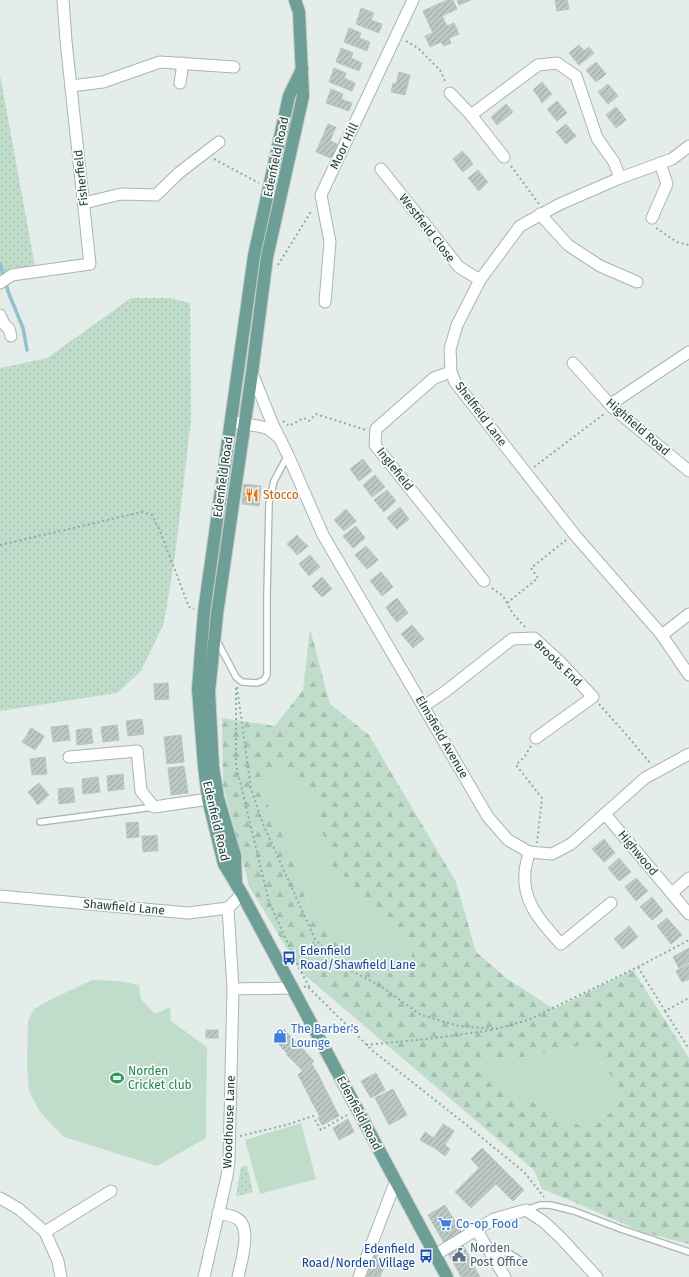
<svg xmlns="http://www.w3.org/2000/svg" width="689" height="1277" viewBox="0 0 689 1277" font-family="'Fira Sans',sans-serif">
<defs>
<pattern id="forest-firs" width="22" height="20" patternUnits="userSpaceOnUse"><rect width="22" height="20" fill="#c0dcca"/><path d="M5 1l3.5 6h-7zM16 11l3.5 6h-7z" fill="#a5beae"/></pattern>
<pattern id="park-dots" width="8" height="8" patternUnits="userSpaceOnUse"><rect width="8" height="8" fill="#c0dcca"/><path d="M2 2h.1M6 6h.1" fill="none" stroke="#a5beae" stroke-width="1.8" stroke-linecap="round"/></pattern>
<pattern id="building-hatch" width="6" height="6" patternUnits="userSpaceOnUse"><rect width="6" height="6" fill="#bbc8c3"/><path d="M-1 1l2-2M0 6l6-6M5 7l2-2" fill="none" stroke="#98a49f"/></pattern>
</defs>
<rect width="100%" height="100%" fill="#e5edea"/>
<g fill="#c0dcca">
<path d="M279 763 312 789 330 864 386 915 413 944 409 975 380 972 339 947 310 907 290 851 260 788Z"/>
<path d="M92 980 119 981 139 985 141 999 155 1014 170 1007 171 1021 207 1047 206 1138 157 1166 64 1137 40 1112 29 1091 27 1065 28 1021 34 1009 50 1000Z"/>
<path d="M587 1044 621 1089 610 1113 589 1130 510 1091 471 1059H519Z"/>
<path d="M301 1123 316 1179 260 1194 245 1140Z"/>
</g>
<path fill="url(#forest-firs)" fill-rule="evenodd" d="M310 629 330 704 369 735 456 882 476 952 506 978 554 1009 633 970 689 1058V1244L642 1232 572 1201 542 1189 534 1170 301 972 249 886 223 785 222 718 275 726 303 690ZM279 763 312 789 330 864 386 915 413 944 409 975 380 972 339 947 310 907 290 851 260 788ZM587 1044 621 1089 610 1113 589 1130 510 1091 472 1059H519Z"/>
<g fill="url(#park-dots)">
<path d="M0 75 36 272 0 277Z"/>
<path d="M131 298H169L190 303 191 420 176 548 164 623 141 671 117 693 0 711V368L47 358Z"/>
<path d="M247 1166 253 1192 236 1196 241 1167Z"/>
</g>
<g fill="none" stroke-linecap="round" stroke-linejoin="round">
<path stroke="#92c0ce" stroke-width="3.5" d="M0 264 9 294 23 328 27 350"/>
</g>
<g fill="url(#building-hatch)" stroke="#b8c6c1">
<path d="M447 0H453L457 9 442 16 447 26 454 23 459 34 449 38 451 43 444 46 441 42 430 47 425 36 433 33 423 11Z"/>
<path d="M457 0H471L459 5Z"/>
<path d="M555 0H567L569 9 557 11Z"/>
<path d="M361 8 374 13 371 20 382 24 379 33 356 24Z"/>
<path d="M349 28 361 33 359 38 370 42 367 51 344 42Z"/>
<path d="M579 45 584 51 574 59 569 53Z"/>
<path d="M589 47 594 53 579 65 574 59Z"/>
<path d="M341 48 353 53 351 58 362 63 359 71 336 62Z"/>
<path d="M596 62 601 68 591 76 586 70Z"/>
<path d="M334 68 346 73 344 78 355 83 352 91 329 82Z"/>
<path d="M601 68 606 74 596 82 591 76Z"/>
<path d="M399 72 410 75 405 95 391 92 393 83 396 84Z"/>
<path d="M542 82 547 88 538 96 533 90Z"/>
<path d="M608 84 613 90 603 98 598 92Z"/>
<path d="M547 88 552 94 542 103 538 96Z"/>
<path d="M331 89 343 94 341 99 352 103 349 111 326 103Z"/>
<path d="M613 90 618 96 608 104 603 98Z"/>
<path d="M557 101 562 107 552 115 547 109Z"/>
<path d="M506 104 513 112 497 125 491 117Z"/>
<path d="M562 107 567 113 557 121 552 115Z"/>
<path d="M616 107 621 113 611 121 606 115Z"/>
<path d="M621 113 626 120 616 128 611 121Z"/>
<path d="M328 124 336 127 330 141 339 145 333 159 316 152Z"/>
<path d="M566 124 571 130 561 138 556 132Z"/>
<path d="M571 130 576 136 566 144 561 138Z"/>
<path d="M462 151 468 157 458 166 453 159Z"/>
<path d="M468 157 473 164 463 172 458 166Z"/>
<path d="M478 170 483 176 473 184 468 178Z"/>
<path d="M483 176 488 182 479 191 473 184Z"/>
<path d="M363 459 372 471 359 481 350 469Z"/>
<path d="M375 475 385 487 372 497 363 485Z"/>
<path d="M244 484 261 486 259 506 242 504Z"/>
<path d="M387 490 396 501 384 512 374 500Z"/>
<path d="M400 507 409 519 397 529 387 518Z"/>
<path d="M346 509 356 521 344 531 334 520Z"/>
<path d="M356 526 365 538 353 548 343 536Z"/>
<path d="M297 535 302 541 292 549 287 544Z"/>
<path d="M302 541 308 546 297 555 292 549Z"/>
<path d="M366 546 372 553 361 562 355 555Z"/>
<path d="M372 553 378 560 367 569 361 562Z"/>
<path d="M310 555 315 561 304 570 299 564Z"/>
<path d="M315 561 320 567 309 576 304 570Z"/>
<path d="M381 572 387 579 376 588 370 581Z"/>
<path d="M322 577 327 583 317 592 312 586Z"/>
<path d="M387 579 393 587 382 596 376 588Z"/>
<path d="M327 583 332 589 322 597 317 592Z"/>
<path d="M397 598 403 606 391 615 386 607Z"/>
<path d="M403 606 408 613 397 622 391 615Z"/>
<path d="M412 625 418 632 407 641 401 634Z"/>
<path d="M418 632 424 639 413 648 407 641Z"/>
<path d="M168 683 169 699 155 700 154 684Z"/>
<path d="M142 719 144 734 136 735 134 720Z"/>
<path d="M134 720 136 735 128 736 126 721Z"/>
<path d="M68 725 70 740 61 741 60 726Z"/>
<path d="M117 725 119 740 111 741 109 726Z"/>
<path d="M60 726 61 741 53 742 51 727Z"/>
<path d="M109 726 111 741 103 742 101 727Z"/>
<path d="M31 728 44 736 40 743 27 735Z"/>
<path d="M91 728 93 743 85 744 83 729Z"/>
<path d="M83 729 85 744 77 745 76 730Z"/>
<path d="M27 735 40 743 35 750 22 742Z"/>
<path d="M181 735 184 762 167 764 164 737Z"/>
<path d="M45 757 46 766 31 767 30 759Z"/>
<path d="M46 766 47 774 32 775 31 767Z"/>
<path d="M184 766 188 793 171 795 168 768Z"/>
<path d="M123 774 124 789 116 790 115 775Z"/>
<path d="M115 775 116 790 108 791 107 776Z"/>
<path d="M98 777 100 792 92 793 90 778Z"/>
<path d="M90 778 92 793 83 794 82 779Z"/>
<path d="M39 783 44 789 33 798 28 792Z"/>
<path d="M66 788H73L75 802 67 803Z"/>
<path d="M66 788 67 803 59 804 58 789Z"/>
<path d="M44 789 49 795 38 805 33 798Z"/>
<path d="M138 822 139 837 127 838 126 823Z"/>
<path d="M157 835 158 851H151L149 836Z"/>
<path d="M142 836H149L151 851 143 852Z"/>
<path d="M604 839 615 853 604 862 592 849Z"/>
<path d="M619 858 631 872 619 881 608 868Z"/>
<path d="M636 878 648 891 636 901 625 887Z"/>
<path d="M652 897 663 911 652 920 640 907Z"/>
<path d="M667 918 682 935 671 944 657 926Z"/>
<path d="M629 926 638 937 623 949 614 939Z"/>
<path d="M689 948V962L679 968 673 957Z"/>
<path d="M689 964V979L682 982 676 971Z"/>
<path d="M284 1029 288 1034 278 1043 273 1038Z"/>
<rect x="206" y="1030" width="12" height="8"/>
<path d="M288 1034 293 1038 282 1048 278 1043Z"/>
<path d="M293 1038 297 1043 287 1053 282 1048Z"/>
<path d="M297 1043 303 1049 292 1060 286 1054Z"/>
<path d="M303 1049 308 1055 297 1065 292 1060Z"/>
<path d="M308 1055 314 1061 303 1071 297 1065Z"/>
<path d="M311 1063 319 1076 303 1084 298 1075Z"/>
<path d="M376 1073 385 1090 371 1098 361 1081Z"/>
<path d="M319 1076 324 1086 308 1094 303 1084Z"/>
<path d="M324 1086 328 1094 312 1102 308 1094Z"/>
<path d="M393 1089 407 1115 389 1125 375 1098Z"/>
<path d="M328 1094 339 1116 322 1125 318 1118 320 1117 312 1102Z"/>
<path d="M348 1119 354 1132 339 1140 333 1128Z"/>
<path d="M443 1124 454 1131 445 1145 450 1149 445 1156 432 1146V1147L420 1140 425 1132 434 1138Z"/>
<path d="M482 1148 524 1190 513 1201 496 1184 471 1208 455 1192 479 1168 471 1159Z"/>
<path d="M445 1205 462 1233 444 1243 428 1215Z"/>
<path d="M463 1245 469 1256 454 1264 448 1253Z"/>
<path d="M373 1254 386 1259 387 1261 384 1267 370 1261Z"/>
<path d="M469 1256 472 1263 458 1271 454 1264Z"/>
<path d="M370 1261 384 1267 381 1274 367 1269Z"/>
<path d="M472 1263 476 1270 464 1277H461L458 1271Z"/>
<path d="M367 1269 381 1274 380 1277 364 1276Z"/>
<path d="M476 1270 480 1277H464Z"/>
</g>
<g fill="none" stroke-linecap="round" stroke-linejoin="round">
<g stroke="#a8b5b1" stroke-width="8">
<g id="lane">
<path d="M216 639 236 677 242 682 257 683 264 680 267 675V596L269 503 274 481 288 455"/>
<path d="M40 822 154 807"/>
<path d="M526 1210 540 1205H550L574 1211 621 1229 689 1252"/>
<path d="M492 1256 507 1252 520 1260"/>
</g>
</g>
<g stroke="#a8b5b1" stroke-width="13">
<g id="street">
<path d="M180 83 183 63"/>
<path d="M71 86 103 82 160 62 234 67"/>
<path d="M450 93 471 115 504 157"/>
<path d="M471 115 538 65 557 63 576 76 597 138 614 162 620 178"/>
<path d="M689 146 672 159 620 178 560 204 520 226 480 280 457 325 450 349 451 372 455 382 574 534 661 634 689 675"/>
<path d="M381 169 459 267 480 280"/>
<path d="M84 203 121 194 156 195 180 172 219 142"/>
<path d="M540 214 568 245 600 266 637 282"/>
<path d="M652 218 667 184 660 163"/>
<path d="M0 283 12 275 90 264 66 41 63 0"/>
<path d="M325 302 330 242 321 195 413 0"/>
<path d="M0 315 4 324 9 329 11 336"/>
<path d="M573 363 613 408 689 471"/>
<path d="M451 372 434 378 376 429 375 445 484 581"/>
<path d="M252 373 273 425 288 455 323 535 488 817 508 840 529 852 552 854 571 844 645 778 689 754"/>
<path d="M611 404 689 352"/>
<path d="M231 421 267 428 277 436"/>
<path d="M662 635 689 614"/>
<path d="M424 706 446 691 512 639 534 638 560 662 593 697 536 738"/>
<path d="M69 757 137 751 141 791 154 807 216 798"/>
<path d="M605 814 689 914"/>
<path d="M529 852C528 859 525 866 525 873 522 903 543 924 561 944L611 903"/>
<path d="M672 893 689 878"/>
<path d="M0 896 188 913 228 908 242 894"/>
<path d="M233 989 292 988"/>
<path d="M0 1198 19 1209 45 1232 58 1261 61 1277"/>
<path d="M218 1213C224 1215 231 1215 236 1218 253 1226 241 1262 238 1277"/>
<path d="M476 1229 505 1277"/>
<path d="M45 1232 111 1191"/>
<path d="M435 1255 494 1219 526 1210 544 1222 560 1237 597 1277"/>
<path d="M204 1277 227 1176 229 1162 233 989 228 908"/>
<path d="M359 1277 395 1183"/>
</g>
</g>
<g stroke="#c2c9c8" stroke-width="14">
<g id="primary">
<path d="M302 69 289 96 254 256 204 612 198 689 204 766 208 799 224 864 242 894 447 1277"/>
<path d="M236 883 235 856 218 798 213 767 209 692 217 614 252 373 267 257 303 96 299 12 295 0"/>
</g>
</g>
<g stroke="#88aea5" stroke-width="2" stroke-dasharray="2 3" stroke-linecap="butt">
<path d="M406 41 418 48 440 70 446 83"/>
<path d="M214 159 259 183"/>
<path d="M511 166 539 204"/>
<path d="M656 228 677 242 689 245"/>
<path d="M278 265 312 210"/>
<path d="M283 421 289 426 304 418 309 421 316 414 366 430"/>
<path d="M534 467 604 414"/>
<path d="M0 545 142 512 152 515 160 531 189 607 194 609"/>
<path d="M492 588 503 596 513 614 525 627"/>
<path d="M507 603 538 578 531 568 566 540"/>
<path d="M237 687 251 789 263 824 315 939 338 964 379 985 421 1015 459 1026 497 1029"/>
<path d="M236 688V765L269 902 301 972 310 988"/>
<path d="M599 704 630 739 650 763"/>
<path d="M531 746 525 756 516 765 542 798 537 843"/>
<path d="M638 967 665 1011 689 998"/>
<path d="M304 987 307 986 373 1051 464 1123 524 1172 544 1197"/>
<path d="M665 1011 689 1049"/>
<path d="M496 1029 528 1020 640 966 689 940"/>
<path d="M366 1045 436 1038 492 1030"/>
<path d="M240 1136 286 1125 313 1116 321 1130 347 1115"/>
</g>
<use href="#lane" stroke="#fff" stroke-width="5.5"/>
<use href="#street" stroke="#fff" stroke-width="11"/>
<use href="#primary" stroke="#6d9f96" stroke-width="12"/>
</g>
<defs>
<g id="restaurant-bare" transform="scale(1.08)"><path d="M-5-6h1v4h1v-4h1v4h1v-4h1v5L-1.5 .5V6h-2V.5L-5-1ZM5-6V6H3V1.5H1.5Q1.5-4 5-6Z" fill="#e8710a" stroke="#f6faf8" stroke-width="2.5" paint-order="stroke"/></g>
<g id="bus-bare" transform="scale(1.08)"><path d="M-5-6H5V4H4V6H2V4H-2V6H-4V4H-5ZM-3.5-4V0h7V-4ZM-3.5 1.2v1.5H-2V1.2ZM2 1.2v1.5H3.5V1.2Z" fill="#1a4fb4" stroke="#f6faf8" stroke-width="2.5" paint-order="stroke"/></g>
<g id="shop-bare" transform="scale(1.08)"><path d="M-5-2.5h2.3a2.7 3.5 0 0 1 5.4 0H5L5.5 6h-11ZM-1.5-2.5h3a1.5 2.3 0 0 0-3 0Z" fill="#3f7fe0" stroke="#f6faf8" stroke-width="2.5" paint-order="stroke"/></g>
<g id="stadium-bare" transform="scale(1.08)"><path d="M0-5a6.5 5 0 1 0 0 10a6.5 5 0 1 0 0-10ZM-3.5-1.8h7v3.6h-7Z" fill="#2e9e5b" stroke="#f6faf8" stroke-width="2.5" paint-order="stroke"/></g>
<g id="supermarket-bare" transform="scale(1.08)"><path d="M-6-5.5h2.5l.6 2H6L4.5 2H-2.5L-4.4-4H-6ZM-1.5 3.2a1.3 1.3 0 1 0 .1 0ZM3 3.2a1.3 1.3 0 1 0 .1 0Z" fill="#3f7fe0" stroke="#f6faf8" stroke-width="2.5" paint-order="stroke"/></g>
<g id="civic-bare" transform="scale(1.08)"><path d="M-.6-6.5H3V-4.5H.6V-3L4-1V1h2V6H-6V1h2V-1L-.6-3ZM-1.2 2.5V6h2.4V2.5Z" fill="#5c6f8a" stroke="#f6faf8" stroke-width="2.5" paint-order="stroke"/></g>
</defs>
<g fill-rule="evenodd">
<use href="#restaurant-bare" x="252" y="495"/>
<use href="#bus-bare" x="289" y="958"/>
<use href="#shop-bare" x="280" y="1036"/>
<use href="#stadium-bare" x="117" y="1078"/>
<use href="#supermarket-bare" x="445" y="1224"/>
<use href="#civic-bare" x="459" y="1255"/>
<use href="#bus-bare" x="426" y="1256"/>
</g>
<g text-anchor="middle" stroke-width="3.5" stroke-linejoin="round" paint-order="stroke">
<g font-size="12" fill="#253e39" stroke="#f6faf8">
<text transform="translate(344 146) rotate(-65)" y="4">Moor Hill</text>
<text transform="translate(276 157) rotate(-78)" y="4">Edenfield Road</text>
<text transform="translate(81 178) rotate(-96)" y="4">Fisherfield</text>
<text transform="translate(427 228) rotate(52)" y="4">Westfield Close</text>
<text transform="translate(481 414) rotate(53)" y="4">Shelfield Lane</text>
<text transform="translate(638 427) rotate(41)" y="4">Highfield Road</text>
<text transform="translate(395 469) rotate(52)" y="4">Inglefield</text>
<text transform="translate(223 477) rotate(-82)" y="4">Edenfield Road</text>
<text transform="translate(558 663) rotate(44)" y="4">Brooks End</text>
<text transform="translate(442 737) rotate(60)" y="4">Elmsfield Avenue</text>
<text transform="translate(216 821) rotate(77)" y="4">Edenfield Road</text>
<text transform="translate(638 853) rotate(50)" y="4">Highwood</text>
<text transform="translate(124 907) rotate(5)" y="4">Shawfield Lane</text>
<text transform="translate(359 1113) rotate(62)" y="4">Edenfield Road</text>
<text transform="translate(229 1122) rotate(-88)" y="4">Woodhouse Lane</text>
</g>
<g font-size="12" fill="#c56008" stroke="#f6faf8" text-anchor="start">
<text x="263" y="499">Stocco</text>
</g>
<g font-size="12" fill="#164399" stroke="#f6faf8" text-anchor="start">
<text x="300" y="955">Edenfield<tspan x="300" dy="14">Road/Shawfield Lane</tspan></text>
<text x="415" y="1253" text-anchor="end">Edenfield<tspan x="415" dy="14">Road/Norden Village</tspan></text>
</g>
<g font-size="12" fill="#366cbe" stroke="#f6faf8" text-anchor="start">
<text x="291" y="1033">The Barber's<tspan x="291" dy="14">Lounge</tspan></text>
<text x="456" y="1228">Co-op Food</text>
</g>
<g font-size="12" fill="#27864d" stroke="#f6faf8" text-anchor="start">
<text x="128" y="1075">Norden<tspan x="128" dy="14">Cricket club</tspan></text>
</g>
<g font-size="12" fill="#4e5e75" stroke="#f6faf8" text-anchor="start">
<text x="470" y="1252">Norden<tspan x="470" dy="14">Post Office</tspan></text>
</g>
</g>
</svg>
